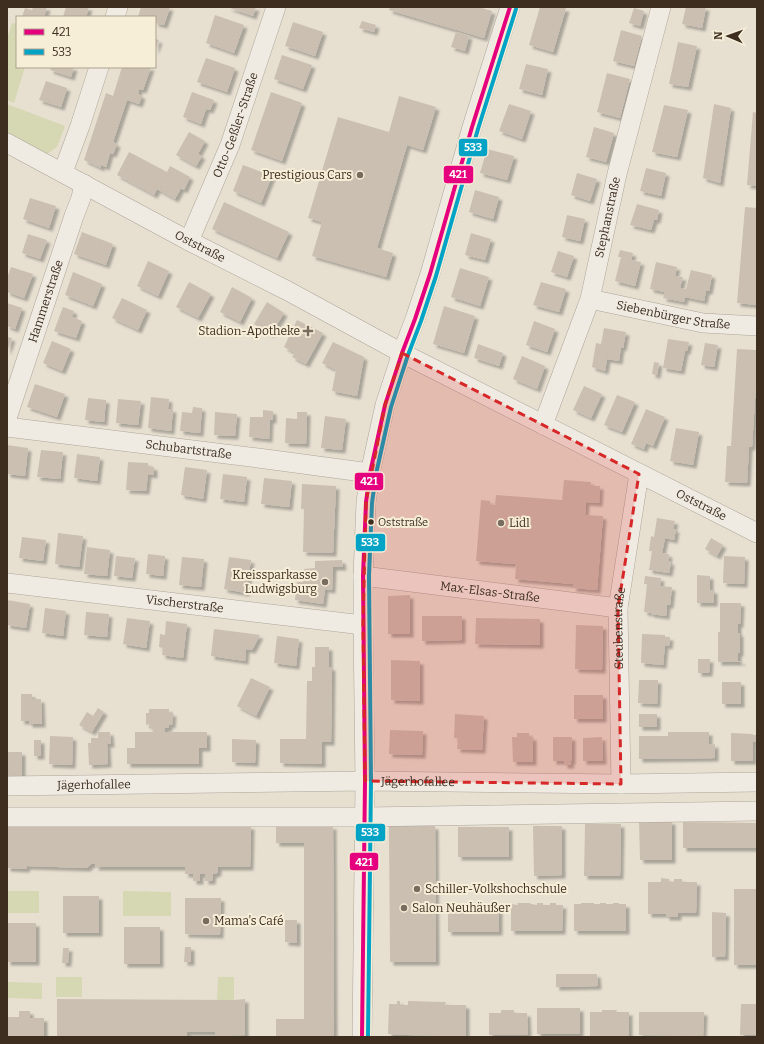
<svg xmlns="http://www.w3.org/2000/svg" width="764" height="1044" viewBox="0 0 764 1044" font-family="Bitter,serif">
<defs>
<filter id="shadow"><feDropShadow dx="3.5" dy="3.5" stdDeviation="1" flood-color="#0004"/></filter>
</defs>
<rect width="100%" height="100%" fill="#e7e0d1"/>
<g fill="#d6d7b3">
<path d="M12 23 17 24V67H25L14 103 7 100V39Z"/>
<path d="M7 104 65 126 57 147 47 154 7 132Z"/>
<rect x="7" y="891" width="32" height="22"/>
<path d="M123 891 171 892V916H123Z"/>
<rect x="56" y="977" width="26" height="20"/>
<path d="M218 977H234V1000H217Z"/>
<path d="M42 979V999L7 998V982L42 983Z"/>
</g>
<g fill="#cbbfb2" filter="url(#shadow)">
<path d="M33 7H47L44 17H22L25 8 32 10Z"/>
<path d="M66 7H89L86 17H63Z"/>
<path d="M141 7H170L164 25 155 23V17H138Z"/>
<path d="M227 7H256L253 16Z"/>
<path d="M390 7H478L492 11 484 38 389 10Z"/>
<path d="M540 7 566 8 553 52 529 45Z"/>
<path d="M686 7H706L702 28 682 24Z"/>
<path d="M634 8 644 11 640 26 629 23Z"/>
<path d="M215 15 244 25 234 53 206 43Z"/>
<path d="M362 21 376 25 374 32 359 28Z"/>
<path d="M293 22 323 32 315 56 285 46Z"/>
<path d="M621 30 642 36 634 66 613 61Z"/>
<path d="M456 32 469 36 465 51 451 47Z"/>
<path d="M155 39 159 40 155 51Z"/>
<path d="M678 42 697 46 688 87 669 84Z"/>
<path d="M282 55 312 65 303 89 274 79Z"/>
<path d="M206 58 235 68 227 92 197 82Z"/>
<path d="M526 64 548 69 542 95 519 89Z"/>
<path d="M51 67H74L71 77 50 70Z"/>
<path d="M122 67H151L143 90 139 89 138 94 142 96 139 104 127 100 113 142 117 144 113 154 110 153 106 167 101 165V168L84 160 106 93 113 96Z"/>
<path d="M607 73 630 79 620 118 597 112Z"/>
<path d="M46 81 67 88 61 107 39 100Z"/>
<path d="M192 92 214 100 210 110 206 109 201 124 183 117Z"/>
<path d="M271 92 302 103 282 161 251 150Z"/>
<path d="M399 96 436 107 423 150 407 145 377 248 393 253 386 277 312 256 322 222 308 218 338 117 389 132Z"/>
<path d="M509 104 531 111 522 139 499 131Z"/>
<path d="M714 104 731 108 720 183 703 178Z"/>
<path d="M664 105 688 110 677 157 652 152Z"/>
<path d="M753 112 757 113V186L747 185Z"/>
<path d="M594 127 614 133 606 162 586 157Z"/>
<path d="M189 132 205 141 198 154 202 156 196 166 176 155Z"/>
<path d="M487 149 514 156 507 180 480 173Z"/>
<path d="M129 152 167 172 170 166 190 177 184 190 181 188 175 199 157 189 154 195 117 175Z"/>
<path d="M243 165 272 176 261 203 233 191Z"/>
<path d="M646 168 666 173 661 196 640 191Z"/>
<path d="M577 173 597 179 590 201 571 195Z"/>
<path d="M475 190 499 197 493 219 469 212Z"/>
<path d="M30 198 56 206 49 228 23 219Z"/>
<path d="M224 202 289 232 277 258 212 229Z"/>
<path d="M637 204 659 210 657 220H654L651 230 630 225Z"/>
<path d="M745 207 757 208V305L737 303Z"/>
<path d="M567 215 585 219 580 241 562 237Z"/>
<path d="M82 232 113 244 106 265 74 254Z"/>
<path d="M471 233 491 239 485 260 465 255Z"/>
<path d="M28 234 47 240 40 259 22 253Z"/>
<path d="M620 250 633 253 631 260 641 262 635 286 615 281 621 257H618Z"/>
<path d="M558 251 574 256 567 277 551 272Z"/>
<path d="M148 261 169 271 158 296 137 286Z"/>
<path d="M656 262 677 267 675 276 683 277 680 288 686 289 691 270 712 275 709 291H706L704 301 685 297 684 302 663 298 665 292 650 289Z"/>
<path d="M11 267 33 274 24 298 7 292V278Z"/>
<path d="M460 268 489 277 480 306 451 297Z"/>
<path d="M73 272 102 284 93 306 65 295Z"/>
<path d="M189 282 211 294 198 318 176 307Z"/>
<path d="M541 282 566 289 559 312 533 305Z"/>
<path d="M232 287 252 298 240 322 220 312Z"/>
<path d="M122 298 147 310 138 330 112 318Z"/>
<path d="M267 302 284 313 271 334 254 324Z"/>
<path d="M7 303 22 308 15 329 7 326Z"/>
<path d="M444 306 475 316 464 353 433 344Z"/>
<path d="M63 307 74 311 72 317 82 321 76 338 54 331Z"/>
<path d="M297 320 323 333 306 364 292 357 295 353 284 347Z"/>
<path d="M534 321 555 329 547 352 526 345Z"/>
<path d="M604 328 626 332 623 348 621 347 619 361 607 359 605 371 592 367 596 343 601 344Z"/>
<path d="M7 337 12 338 7 352Z"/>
<path d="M668 339 689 342 687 351H685L681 371 663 368Z"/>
<path d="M52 341 71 349 62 371 43 363Z"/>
<path d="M333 342 364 357 357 396 332 391 336 370 322 363Z"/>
<path d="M705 343 718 345 714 367 701 365Z"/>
<path d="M478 344 503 353 499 366 474 358Z"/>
<path d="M737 349 757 350V368L752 447H749L747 483 725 482 727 446H731Z"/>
<path d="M522 356 545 366 537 389 513 379Z"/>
<path d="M654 362 659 363 657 375 652 374Z"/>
<path d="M35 384 65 394 57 417 27 407Z"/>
<path d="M584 386 602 394 591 418 573 410Z"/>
<path d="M617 395 635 402 622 432 604 425Z"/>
<path d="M151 397 169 399 168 409H173L171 431 148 428Z"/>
<path d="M88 398 106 400 104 422 85 420Z"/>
<path d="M118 399 141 401 138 425 116 423Z"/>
<path d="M193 407 202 408 200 433 180 431 182 412 192 413Z"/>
<path d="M646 409 665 417 653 446 646 443 644 449 631 444Z"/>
<path d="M263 410 273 411V420H270L269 439 249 437 250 417H263Z"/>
<path d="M215 412 237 414 235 436 214 435Z"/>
<path d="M297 412H307L306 444 285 443 286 418 297 419Z"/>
<path d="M325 416 346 419 342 450 321 448Z"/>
<path d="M676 428 699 432 693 465 670 461Z"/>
<path d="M7 445 28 448 25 476 7 474Z"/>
<path d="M41 450 63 452 60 479 37 477Z"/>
<path d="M77 454 100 457 97 481 74 478Z"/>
<path d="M128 462 148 463V466L154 467V475L148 474 146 491 126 490Z"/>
<path d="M185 467 207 470 203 499 181 495Z"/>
<path d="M223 474 247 477 244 502 220 499Z"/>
<path d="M264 478 292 481 289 507 261 504Z"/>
<path d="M564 480 591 482V486H600L599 503 586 502 585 515 603 516 597 590 573 588V584L515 579 516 564 476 561 481 500 490 501V504L495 505 496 495 562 500Z"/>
<path d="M302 484 336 486 333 553 303 552 304 509H301Z"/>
<path d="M657 518 675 521 673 529H676L674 540 665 538 662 553 669 554 668 561 671 562 669 573 649 570 652 551H649L651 536 654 537Z"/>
<path d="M58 533 83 536 79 567 55 564Z"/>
<path d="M22 537 46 540 43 561 19 558Z"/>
<path d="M711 538 723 545 717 556 705 549Z"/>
<path d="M87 547 110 550 107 576 84 574Z"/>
<path d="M148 554 165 556 163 576 146 574Z"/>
<path d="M116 556 135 558 132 578 114 576Z"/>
<path d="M724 556 745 557 744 584 723 583Z"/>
<path d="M182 557 204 559 201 587 179 585Z"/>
<path d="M229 557 251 560 246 593 224 589Z"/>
<path d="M342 560 343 567H333L332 590 325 589 323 604 295 600 297 582H303L304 569 315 568V561Z"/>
<path d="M697 575 710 576V590H714V603H697Z"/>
<path d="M645 576 661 578 660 586 672 587 670 605H667L666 616 651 614V613L644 612 647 584H644Z"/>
<path d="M410 595V634H388V596Z"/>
<path d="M7 600 30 604 26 628 7 625Z"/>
<path d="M720 603H741L740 624H738V633H740V653H738V661H742V662H718V632H720Z"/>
<path d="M45 608 66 611 63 636 42 633Z"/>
<path d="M86 612 109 614 107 637 84 635Z"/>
<path d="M422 616H462V640L422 641Z"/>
<path d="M127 618 150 621 146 648 123 644Z"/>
<path d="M476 618 540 619V645L475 644Z"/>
<path d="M166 621 187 624 183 658 162 655 163 648 159 647 160 634 165 635Z"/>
<path d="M576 625 603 626 602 670 575 669Z"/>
<path d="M214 629 260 635 252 650 246 649 245 661 211 656Z"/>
<path d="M642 634 665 635V637H670L669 646 665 645 663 665 641 663Z"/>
<path d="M277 636 299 639 296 666 274 663Z"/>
<path d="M315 647H329V667H332L331 742H322V764L280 763V739H306L307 681H312V667H315Z"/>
<path d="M698 659H710L709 673H698Z"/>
<path d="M391 660 420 661V701L391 700Z"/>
<path d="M251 678 270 687 256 716 237 706Z"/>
<path d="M639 680H658L657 704 638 703Z"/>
<rect x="722" y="682" width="19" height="22"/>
<path d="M21 694H32V699H41L42 724H29V721H21Z"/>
<rect x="574" y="695" width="29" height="24"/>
<path d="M98 708 104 712 92 732 79 725 87 712 93 716Z"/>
<path d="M149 709H169V713H173L172 725 169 724V728H165V732H207V748H199V764H127V748H135V732H153L154 728H149L150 724 146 725V713H149Z"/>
<path d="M455 714 484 716 482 750 457 749 458 738H454Z"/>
<rect x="639" y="714" width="18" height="13"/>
<path d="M390 730 423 731 422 755 389 754Z"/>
<path d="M98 732H110L111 744H107L108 764 89 765 88 743H91V738H98Z"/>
<path d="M668 732H709V745L715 744V758L639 759V736H668Z"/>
<path d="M517 733H529V737H533V762H513L512 737H517Z"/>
<path d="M731 733 753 734V735H757V742H753V761H731Z"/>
<path d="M50 736 73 737 72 765 49 764Z"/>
<path d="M553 737H572V761H570L571 765H564V761H553Z"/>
<path d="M602 737 603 761H583V738Z"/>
<path d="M232 739 256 740 255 763 232 762Z"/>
<rect x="34" y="740" width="7" height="16"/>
<rect x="7" y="752" width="15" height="26"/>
<path d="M639 821H672V860H640Z"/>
<path d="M683 822 757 823V848H683Z"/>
<path d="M7 823 251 826 250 867H218V872L215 874H213L212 881H205V874H200V881H193V874H185V867H95L96 863 91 864 87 868 27 866 26 869 7 868Z"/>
<path d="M585 824H621L620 876H584Z"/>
<path d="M276 826H333L334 1037H276V1019H304V843H276Z"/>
<path d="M389 826H435L436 962H390Z"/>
<path d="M533 826H562V875L534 876Z"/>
<rect x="458" y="827" width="51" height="30"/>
<path d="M661 878 669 879V881L674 882V879H682V882H697L696 913H678V917H666V914H648V882H661Z"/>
<rect x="734" y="889" width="23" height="76"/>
<rect x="63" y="896" width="36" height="37"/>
<path d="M185 898H221L220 935 185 934Z"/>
<path d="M517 903H530L531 904 537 905V903H543V905H550V903H556V905H563L562 931H511V904L518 905Z"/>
<path d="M581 903H594V904H600V903H606V904H613V903H619V904H626V931H574V904H581Z"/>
<path d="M454 904H467V905H474V904H480V905H487V904H493V906L499 905V932H448V905H454Z"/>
<path d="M712 912 726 913 725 957H712Z"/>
<path d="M285 920H297V943L285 942Z"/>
<rect x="7" y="923" width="29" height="39"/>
<rect x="124" y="927" width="36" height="37"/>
<path d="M185 947H191V962H184Z"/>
<path d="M63 948H69L68 963H62Z"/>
<path d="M556 974H597L598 986 556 987Z"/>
<path d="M57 999 234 1000 245 999V1035L215 1036V1032H187V1037H57Z"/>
<path d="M397 1001H400V1005H408V1001L446 1002 445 1005H466V1036L408 1035 388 1034 389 1004H397Z"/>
<path d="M741 1004H757V1035H740Z"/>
<rect x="537" y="1008" width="43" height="26"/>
<path d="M501 1010H514V1013H527L528 1035H489V1013H501Z"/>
<path d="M602 1010H617L616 1012H629V1036H590V1012H602Z"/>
<path d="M19 1011H30V1018H44V1036H46V1037H7V1017H19Z"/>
<path d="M639 1012H704L703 1036 639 1035Z"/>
</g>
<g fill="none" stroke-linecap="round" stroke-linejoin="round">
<g stroke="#ada599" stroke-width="20">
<g id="minor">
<path d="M115 17 118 7"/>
<path id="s1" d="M7 143 189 241 288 291 402 353 757 533"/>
<path d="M63 172 80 126 99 67"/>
<path id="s2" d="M189 241 230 145 276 7"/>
<path id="s3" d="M590 299 703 323 757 326"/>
<path id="s4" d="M7 418 74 216 81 198 84 184"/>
<path id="s5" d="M543 425 590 299 617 174 661 7"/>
<path id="s6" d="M7 427 258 458 370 473"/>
<path id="s7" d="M363 576 618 608"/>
<path id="s8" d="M7 583 363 625"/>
<path id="s9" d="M621 784 618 608 639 474"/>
<path id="s10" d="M7 786 365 781 621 784 757 782"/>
<path d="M7 817H365L757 811"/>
<path d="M362 1037 365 781 363 625V576L366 502 370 473 385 405 402 353 415 319 430 274 472 127 510 7"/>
</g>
</g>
<use href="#minor" stroke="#efebe3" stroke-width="19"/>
<g stroke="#f7eed8" stroke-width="7">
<path id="bus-1" d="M362 1037 365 781 363 576 366 502 370 473 385 405 402 353 415 319 430 274 472 127 510 7"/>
</g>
<g stroke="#f7eed8" stroke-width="7">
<path id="bus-2" d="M368 1037 371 781 369 576 372 503 376 474 391 407 408 355 421 321 436 276 478 129 516 9"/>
</g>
<use href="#bus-1" stroke="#e5007d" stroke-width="4"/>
<use href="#bus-2" stroke="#03a3c5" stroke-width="4"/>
</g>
<path fill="#d62828" fill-opacity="0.2" stroke="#d62828" stroke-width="3" stroke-dasharray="8 5" stroke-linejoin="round" d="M402 353 639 474 618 608 621 784 365 781 363 625 366 502 385 405Z"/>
<g fill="#786c5e" stroke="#f7eed8" stroke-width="1.5">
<circle cx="360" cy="175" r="4"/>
<path d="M306 325h4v4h4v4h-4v4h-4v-4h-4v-4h4z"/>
<circle cx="501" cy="523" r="4"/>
<circle cx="325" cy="582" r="4"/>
<circle cx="417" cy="889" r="4"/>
<circle cx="404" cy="908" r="4"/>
<circle cx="206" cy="921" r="4"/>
</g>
<circle fill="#3d2e20" stroke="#f7eed8" stroke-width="1.5" cx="371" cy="522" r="3.5"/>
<g text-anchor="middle" stroke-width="4" stroke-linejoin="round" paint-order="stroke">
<g font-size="11" fill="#3d2e20" stroke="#f7eed8" text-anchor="start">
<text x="378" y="526">Oststraße</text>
</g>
<g font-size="12" fill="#3d2e20" stroke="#f7eed8">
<text dy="4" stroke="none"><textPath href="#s2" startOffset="125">Otto-Geßler-Straße</textPath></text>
<text dy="4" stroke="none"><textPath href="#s5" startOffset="218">Stephanstraße</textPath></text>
<text dy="4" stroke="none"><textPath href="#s1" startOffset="219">Oststraße</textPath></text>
<text dy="4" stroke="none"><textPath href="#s4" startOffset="123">Hammerstraße</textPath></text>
<text dy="4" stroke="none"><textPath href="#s3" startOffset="85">Siebenbürger Straße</textPath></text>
<text dy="4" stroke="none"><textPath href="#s6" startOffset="183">Schubartstraße</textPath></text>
<text dy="4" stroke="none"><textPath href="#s1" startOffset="783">Oststraße</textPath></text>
<text dy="4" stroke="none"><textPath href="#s7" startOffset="128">Max-Elsas-Straße</textPath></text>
<text dy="4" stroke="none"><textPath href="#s8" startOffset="179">Vischerstraße</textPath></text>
<text dy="4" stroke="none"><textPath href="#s9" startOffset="156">Steubenstraße</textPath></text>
<text dy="4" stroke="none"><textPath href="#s10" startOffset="411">Jägerhofallee</textPath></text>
<text dy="4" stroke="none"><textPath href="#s10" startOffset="87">Jägerhofallee</textPath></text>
</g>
<g font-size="12" fill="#3d2e20" stroke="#f7eed8" text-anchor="start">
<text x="352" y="179" text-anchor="end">Prestigious Cars</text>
<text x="300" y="335" text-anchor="end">Stadion-Apotheke</text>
<text x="509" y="527">Lidl</text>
<text x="317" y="579" text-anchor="end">Kreissparkasse<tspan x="317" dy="14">Ludwigsburg</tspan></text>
<text x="425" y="893">Schiller-Volkshochschule</text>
<text x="412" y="912">Salon Neuhäußer</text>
<text x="214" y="925">Mama's Café</text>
</g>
</g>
<g stroke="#f7eed8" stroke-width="1.5">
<rect x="458" y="138" width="30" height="19" rx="4" fill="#03a3c5"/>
<rect x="443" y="165" width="31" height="19" rx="4" fill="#e5007d"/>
<rect x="354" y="472" width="30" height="19" rx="4" fill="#e5007d"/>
<rect x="355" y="533" width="31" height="19" rx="4" fill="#03a3c5"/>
<rect x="355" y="823" width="31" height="19" rx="4" fill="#03a3c5"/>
<rect x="349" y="852" width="30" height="19" rx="4" fill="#e5007d"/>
</g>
<g font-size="11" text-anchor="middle" font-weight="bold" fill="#fff">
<text x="473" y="151">533</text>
<text x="458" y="178">421</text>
<text x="369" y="485">421</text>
<text x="370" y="546">533</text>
<text x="370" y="836">533</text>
<text x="364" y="866">421</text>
</g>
<rect width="764" height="1044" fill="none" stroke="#3d2e20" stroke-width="16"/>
<rect x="16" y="16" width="140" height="52" fill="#f7eed8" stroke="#ada18e"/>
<rect x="24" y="29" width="20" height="6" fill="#e5007d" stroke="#ada18e"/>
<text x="52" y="36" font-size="12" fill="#3d2e20">421</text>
<rect x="24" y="49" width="20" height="6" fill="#03a3c5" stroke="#ada18e"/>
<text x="52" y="56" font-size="12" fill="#3d2e20">533</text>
<g transform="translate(728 36) rotate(272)" stroke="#f7eed8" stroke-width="3" paint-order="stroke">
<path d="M0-3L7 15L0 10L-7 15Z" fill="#3d2e20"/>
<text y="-6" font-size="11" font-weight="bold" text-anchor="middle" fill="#3d2e20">N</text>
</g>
</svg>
